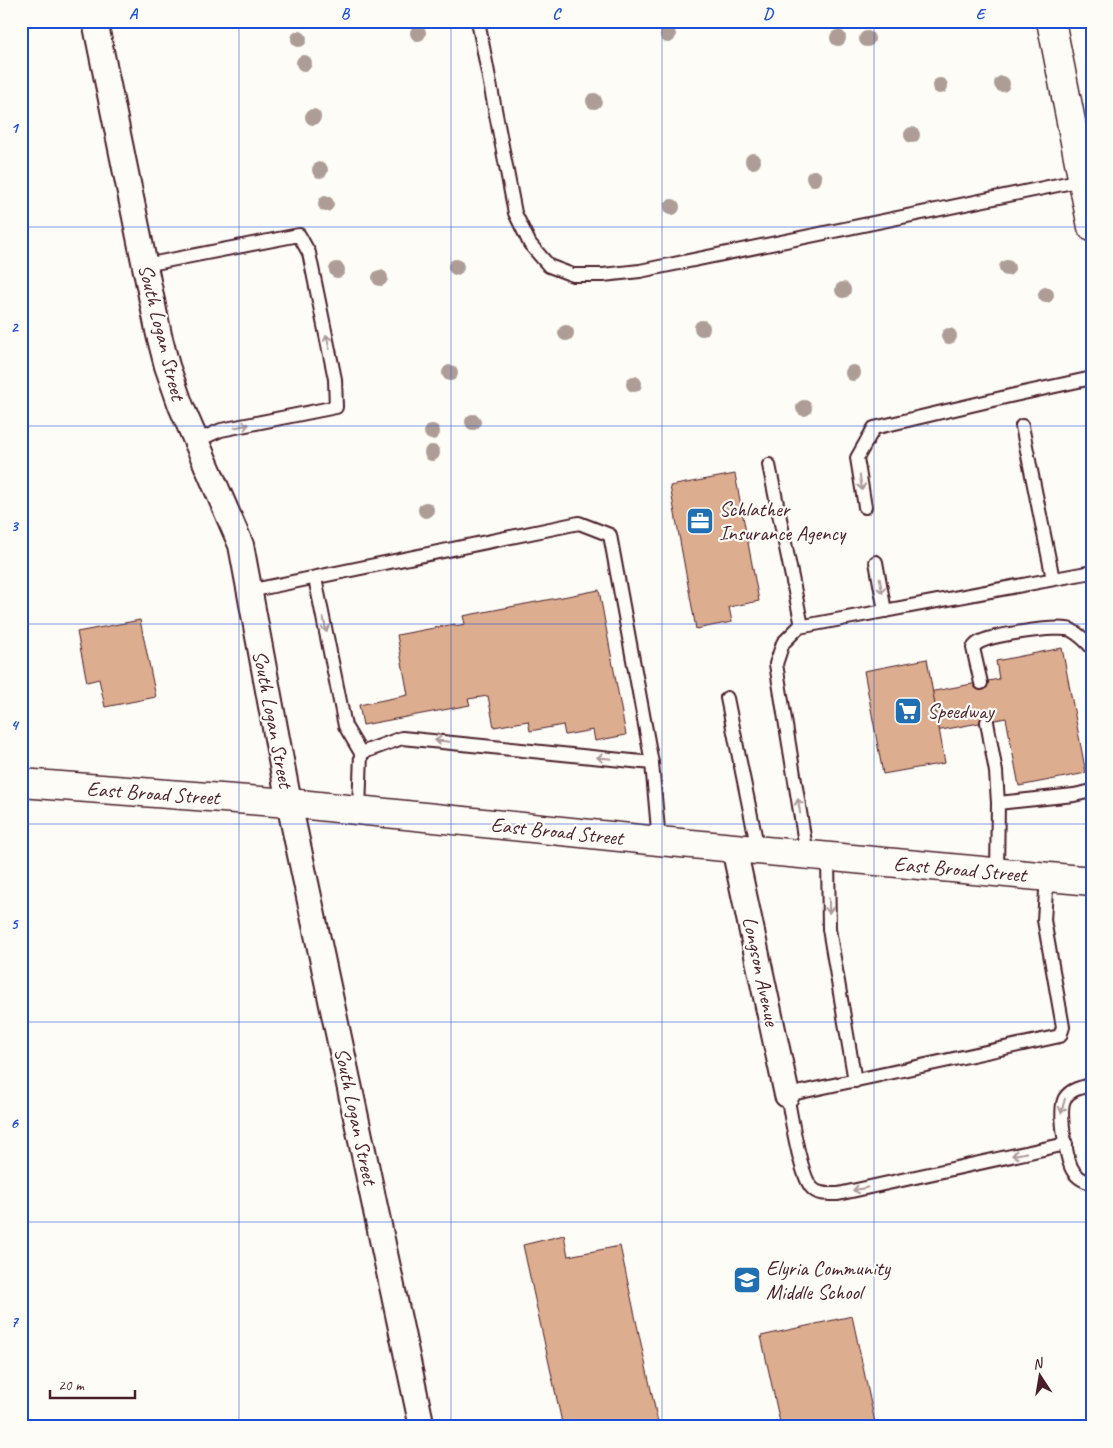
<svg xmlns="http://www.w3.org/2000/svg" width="1113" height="1448" viewBox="0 0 1113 1448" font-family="Caveat,sans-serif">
<rect width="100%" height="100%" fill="#fdfcf7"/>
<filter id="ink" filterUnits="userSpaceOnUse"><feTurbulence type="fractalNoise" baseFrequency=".02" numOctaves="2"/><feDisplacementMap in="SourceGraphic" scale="10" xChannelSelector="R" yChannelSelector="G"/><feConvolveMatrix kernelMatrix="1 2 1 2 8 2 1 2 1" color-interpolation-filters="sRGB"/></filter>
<g filter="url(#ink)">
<g fill="#dcad8e" stroke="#4a1f2b">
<path d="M735 474 759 601 729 607 732 622 696 629 670 486Z"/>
<path d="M599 590 626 735 595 741 593 730 565 735 563 725 530 731 528 721 494 727 488 696 468 699 470 705 363 725 359 705 408 695 397 635 455 624V626L465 624 463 616Z"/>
<path d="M140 620 156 697 105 707 99 679 87 682 77 632Z"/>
<path d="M1062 648 1086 773 1019 786 1006 718 936 731 929 692 999 679 996 661Z"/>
<path d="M927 659 945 763 883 774 864 671Z"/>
<path d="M564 1235 568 1256 620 1246 659 1427H563L523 1245Z"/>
<path d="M852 1316 876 1427H781L761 1336Z"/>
</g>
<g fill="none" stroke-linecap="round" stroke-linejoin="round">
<g stroke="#4a1f2b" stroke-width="16">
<g id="service">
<path d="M478 21 515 213 530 244 549 266 573 275H603L640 271 1082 180"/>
<path d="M145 265 299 235 309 253 335 379 336 407 221 430 196 441"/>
<path d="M1022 426 1053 579"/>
<path d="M769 465 802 626"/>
<path d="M865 507 857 458 874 428 1010 396 1092 378"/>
<path d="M876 562 885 611"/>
<path d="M315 578 345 726 361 753 359 810"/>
<path d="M249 591 579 523 610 535 652 763 659 841"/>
<path d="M981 683 973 648C975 646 976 644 978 643 990 635 1059 625 1071 630 1078 634 1087 642 1092 648"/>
<path d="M727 698 758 850"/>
<path d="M987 722 996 772 998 803"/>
<path d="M361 753 402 738 652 763"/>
<path d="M807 855 776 664 783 643 799 627 1092 572"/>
<path d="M828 857 829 929 855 1081"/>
<path d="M997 872 998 803 1074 795 1092 791"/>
<path d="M1047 877 1044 920 1063 1027 1060 1036 787 1095C791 1115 800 1176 812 1188 818 1195 829 1194 838 1194L1066 1144"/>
<path d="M1092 1085C1082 1087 1071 1089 1065 1098 1058 1109 1066 1155 1071 1167 1075 1176 1083 1181 1092 1183"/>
</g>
</g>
<g stroke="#4a1f2b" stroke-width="28">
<g id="minor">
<path d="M95 21 159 335 167 366 181 406 241 545 289 803 422 1427"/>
<path d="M734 848 787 1095"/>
</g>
</g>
<g stroke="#4a1f2b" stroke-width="31">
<g id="tertiary">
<path d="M1051 21 1092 227"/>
<path d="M21 783 289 803 659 841 1092 881"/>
</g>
</g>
<use href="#service" stroke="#fdfcf7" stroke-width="12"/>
<use href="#minor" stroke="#fdfcf7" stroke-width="24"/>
<use href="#tertiary" stroke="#fdfcf7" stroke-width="28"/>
</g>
<g fill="#ae9d96">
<circle cx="418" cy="33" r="8"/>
<circle cx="668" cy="35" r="8"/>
<circle cx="838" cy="38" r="8"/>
<circle cx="299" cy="39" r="8"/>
<circle cx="867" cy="39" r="8"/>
<circle cx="304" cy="63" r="8"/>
<circle cx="1002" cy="84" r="8"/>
<circle cx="940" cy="86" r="8"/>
<circle cx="594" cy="101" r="8"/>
<circle cx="313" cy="117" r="8"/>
<circle cx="912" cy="135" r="8"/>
<circle cx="753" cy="161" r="8"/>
<circle cx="320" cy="170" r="8"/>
<circle cx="814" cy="178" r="8"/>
<circle cx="326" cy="204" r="8"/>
<circle cx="672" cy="207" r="8"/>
<circle cx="456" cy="267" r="8"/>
<circle cx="1007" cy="268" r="8"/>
<circle cx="337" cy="270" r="8"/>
<circle cx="380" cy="278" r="8"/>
<circle cx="843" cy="290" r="8"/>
<circle cx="1046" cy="295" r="8"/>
<circle cx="702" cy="328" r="8"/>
<circle cx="566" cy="333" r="8"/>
<circle cx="949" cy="336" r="8"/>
<circle cx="450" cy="373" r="8"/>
<circle cx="853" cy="373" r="8"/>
<circle cx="634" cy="384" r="8"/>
<circle cx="804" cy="408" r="8"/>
<circle cx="473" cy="422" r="8"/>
<circle cx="432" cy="432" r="8"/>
<circle cx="432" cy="453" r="8"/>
<circle cx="426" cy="510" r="8"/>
</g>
<defs><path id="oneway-shaft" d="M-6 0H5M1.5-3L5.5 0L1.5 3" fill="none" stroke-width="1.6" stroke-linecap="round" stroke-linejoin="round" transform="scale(1.25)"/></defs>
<g stroke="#ac999b">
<use href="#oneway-shaft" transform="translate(328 342) rotate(-102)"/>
<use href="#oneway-shaft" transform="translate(242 426) rotate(-11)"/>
<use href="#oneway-shaft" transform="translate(861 483) rotate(81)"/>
<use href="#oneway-shaft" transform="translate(881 586) rotate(80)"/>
<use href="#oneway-shaft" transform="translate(325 625) rotate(79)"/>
<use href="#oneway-shaft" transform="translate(442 741) rotate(-174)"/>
<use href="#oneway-shaft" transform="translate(604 758) rotate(-174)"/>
<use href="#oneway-shaft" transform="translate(799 806) rotate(-99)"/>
<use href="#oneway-shaft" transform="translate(829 906) rotate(90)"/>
<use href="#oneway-shaft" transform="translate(1063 1106) rotate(105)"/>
<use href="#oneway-shaft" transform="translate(1019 1154) rotate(168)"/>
<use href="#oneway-shaft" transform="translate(860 1189) rotate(168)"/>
</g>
</g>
<path fill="none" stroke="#1d4ed8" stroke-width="1" stroke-opacity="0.55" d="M239 21V1427M451 21V1427M662 21V1427M874 21V1427M21 227H1092M21 426H1092M21 624H1092M21 824H1092M21 1022H1092M21 1222H1092"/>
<defs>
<g id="office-square" transform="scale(1.4375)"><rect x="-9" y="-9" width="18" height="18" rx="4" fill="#1f6fb2" stroke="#fdfcf7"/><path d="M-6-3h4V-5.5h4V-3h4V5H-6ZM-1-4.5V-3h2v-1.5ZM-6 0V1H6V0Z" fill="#fff"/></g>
<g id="supermarket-square" transform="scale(1.4375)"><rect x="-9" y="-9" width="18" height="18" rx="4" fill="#1f6fb2" stroke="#fdfcf7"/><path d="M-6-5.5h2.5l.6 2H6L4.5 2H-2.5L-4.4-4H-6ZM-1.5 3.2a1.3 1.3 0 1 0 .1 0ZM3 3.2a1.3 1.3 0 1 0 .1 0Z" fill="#fff"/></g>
<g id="school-square" transform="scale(1.4375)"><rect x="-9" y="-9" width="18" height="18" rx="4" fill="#1f6fb2" stroke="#fdfcf7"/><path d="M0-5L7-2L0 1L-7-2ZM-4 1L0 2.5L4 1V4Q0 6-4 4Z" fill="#fff"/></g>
</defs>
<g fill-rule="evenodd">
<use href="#office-square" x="700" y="521"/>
<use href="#supermarket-square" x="908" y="711"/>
<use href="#school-square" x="747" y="1280"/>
</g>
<g text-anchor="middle" stroke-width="4.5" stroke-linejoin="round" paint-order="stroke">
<g font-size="21" fill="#4a1f2b" stroke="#fdfcf7">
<text transform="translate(162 332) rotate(76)" y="7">South Logan Street</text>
<text transform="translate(273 719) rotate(79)" y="7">South Logan Street</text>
<text transform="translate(153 793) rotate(4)" y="7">East Broad Street</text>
<text transform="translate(557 831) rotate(6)" y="7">East Broad Street</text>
<text transform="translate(960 869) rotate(5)" y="7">East Broad Street</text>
<text transform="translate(761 971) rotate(78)" y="7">Longson Avenue</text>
<text transform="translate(356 1116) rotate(78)" y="7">South Logan Street</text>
</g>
<g font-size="21" fill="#4a1f2b" stroke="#fdfcf7" text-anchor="start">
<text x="719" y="516">Schlather<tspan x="719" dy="24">Insurance Agency</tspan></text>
<text x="927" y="718">Speedway</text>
<text x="766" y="1275">Elyria Community<tspan x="766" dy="24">Middle School</tspan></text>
</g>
</g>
<rect width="1113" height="1448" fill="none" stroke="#fdfcf7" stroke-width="55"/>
<g transform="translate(1040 1376) rotate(348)" stroke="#fdfcf7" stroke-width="4" paint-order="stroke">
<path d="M0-4L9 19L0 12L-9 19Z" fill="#4a1f2b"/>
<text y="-8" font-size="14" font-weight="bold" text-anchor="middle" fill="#4a1f2b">N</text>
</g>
<path d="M50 1390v8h85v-8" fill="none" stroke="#4a1f2b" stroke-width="2.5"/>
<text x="58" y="1390" font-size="15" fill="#4a1f2b" stroke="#fdfcf7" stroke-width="4" paint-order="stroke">20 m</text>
<rect x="28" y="28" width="1058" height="1392" fill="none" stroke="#1d4ed8" stroke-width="2"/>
<g font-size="16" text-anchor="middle" font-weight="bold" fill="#1d4ed8">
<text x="133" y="19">A</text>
<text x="345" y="19">B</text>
<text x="556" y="19">C</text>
<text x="768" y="19">D</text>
<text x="980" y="19">E</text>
<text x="14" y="133">1</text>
<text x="14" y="332">2</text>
<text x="14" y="531">3</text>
<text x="14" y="730">4</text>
<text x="14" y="929">5</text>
<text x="14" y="1128">6</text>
<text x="14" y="1327">7</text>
</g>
</svg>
